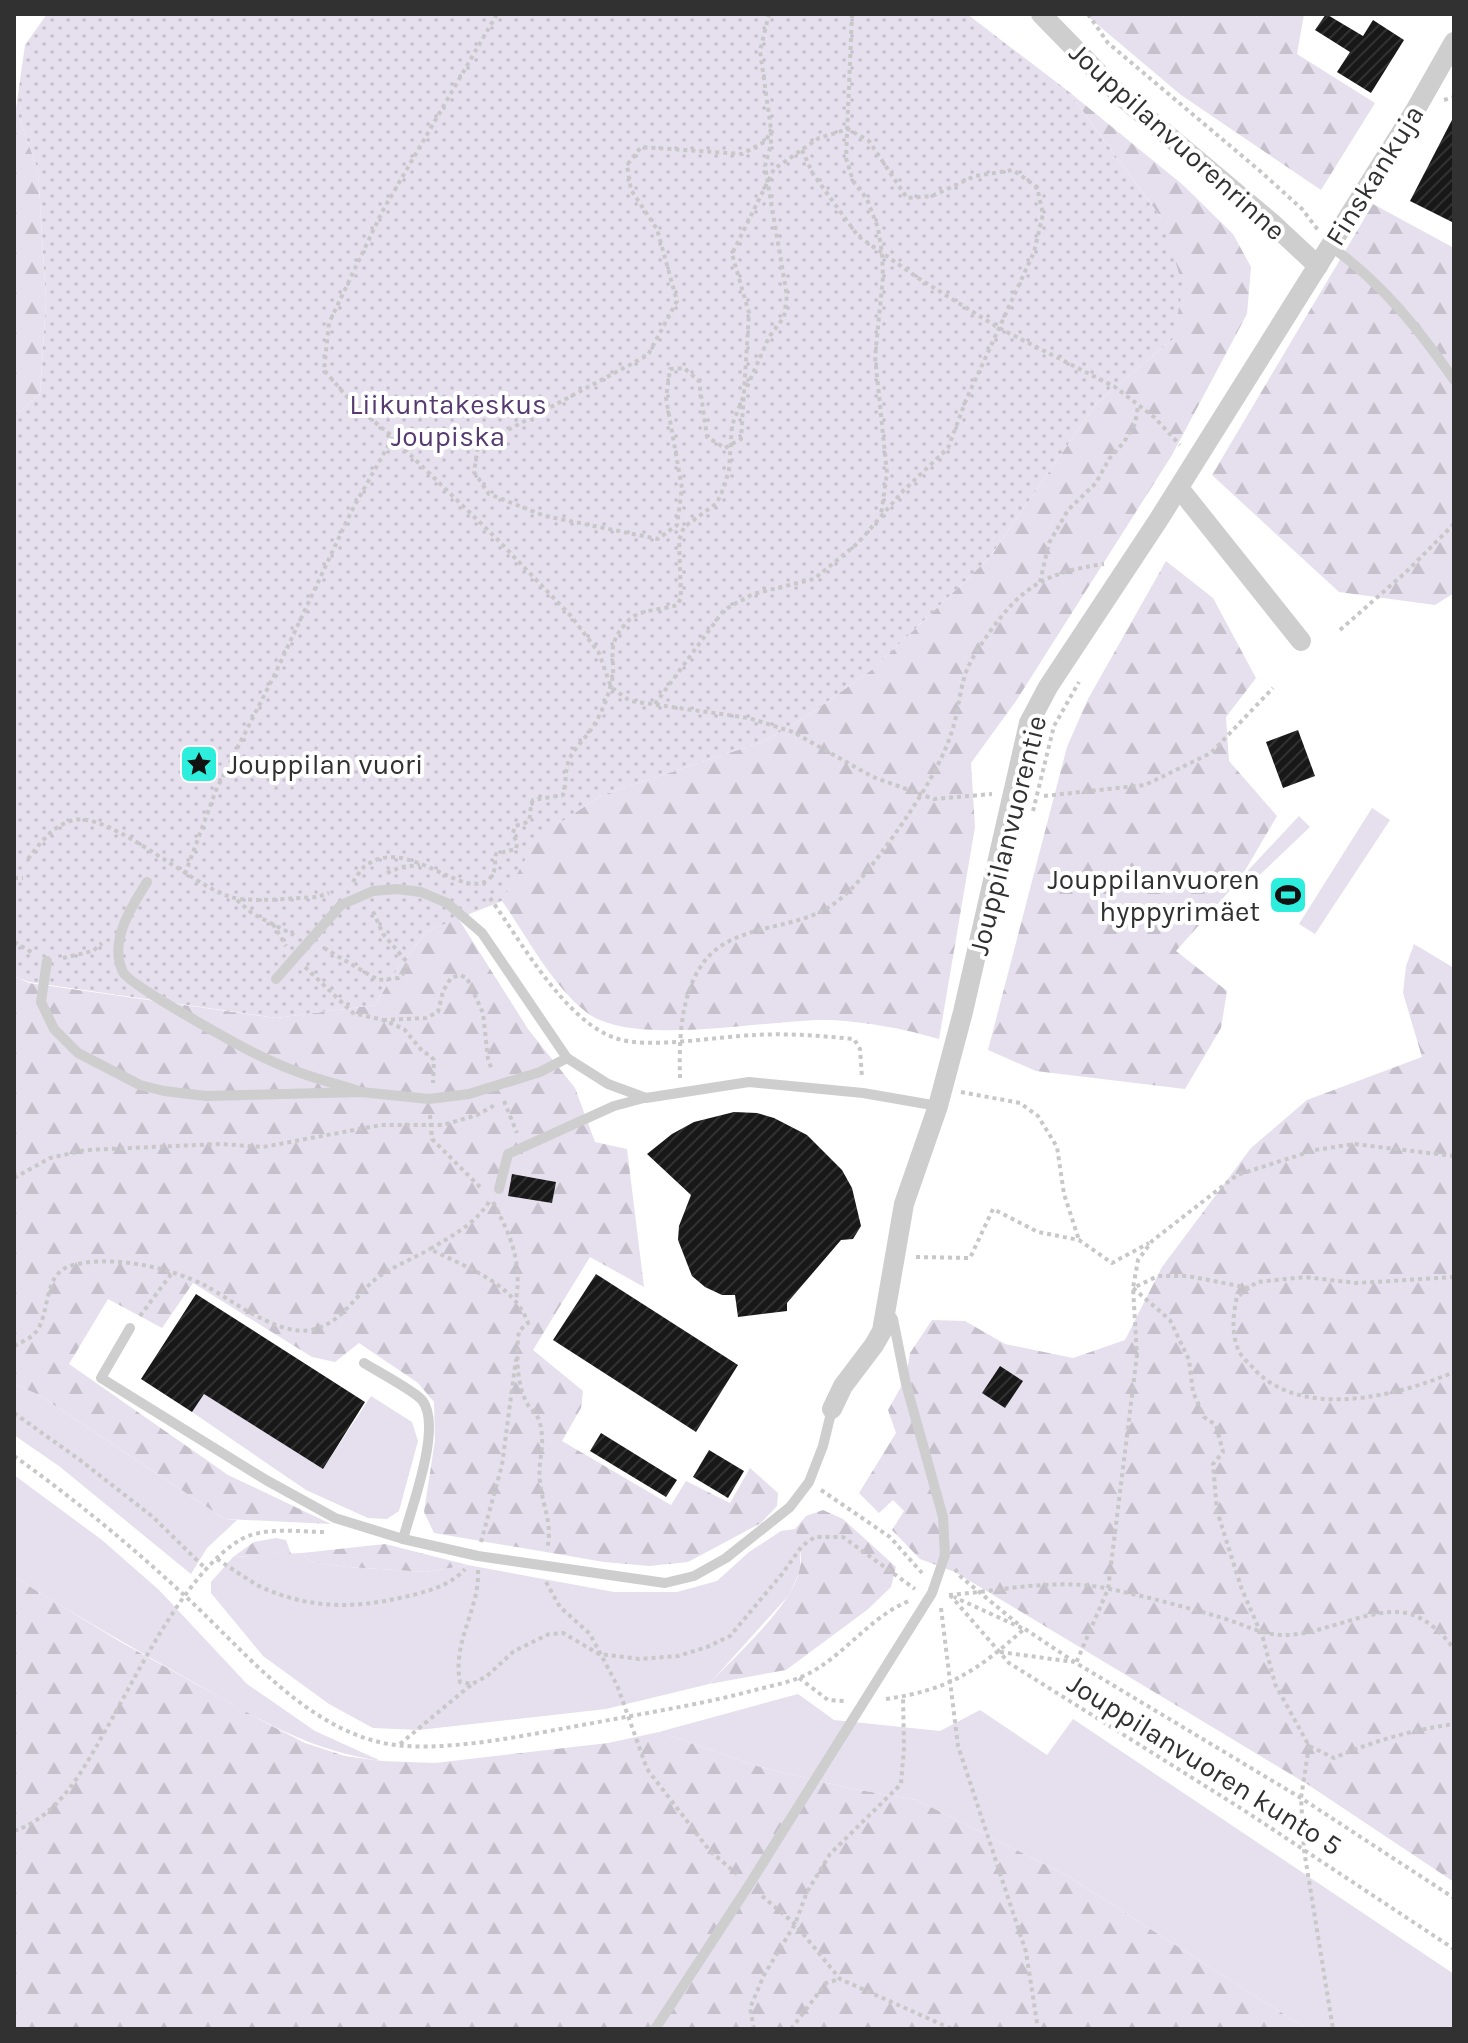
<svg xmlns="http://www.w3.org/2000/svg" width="1468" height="2043" viewBox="0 0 1468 2043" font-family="Karla,sans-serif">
<defs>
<pattern id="forest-firs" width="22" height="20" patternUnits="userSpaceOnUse" patternTransform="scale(2)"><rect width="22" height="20" fill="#e6dfee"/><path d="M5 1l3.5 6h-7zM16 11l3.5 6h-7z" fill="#c6c0cd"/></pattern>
<pattern id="park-dots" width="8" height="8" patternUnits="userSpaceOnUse" patternTransform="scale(2)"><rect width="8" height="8" fill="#e6dfee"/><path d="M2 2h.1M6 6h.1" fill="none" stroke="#c6c0cd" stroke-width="1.8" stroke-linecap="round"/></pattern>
<pattern id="building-hatch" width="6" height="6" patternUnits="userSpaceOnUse" patternTransform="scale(2)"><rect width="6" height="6" fill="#181818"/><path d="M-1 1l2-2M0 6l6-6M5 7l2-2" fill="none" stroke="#313131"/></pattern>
</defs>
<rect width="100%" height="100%" fill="#fff"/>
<g fill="#e6dfee">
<path d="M1372 808 1390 820 1315 934 1299 924Z"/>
<path d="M1299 816 1310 827 1247 887 1240 879Z"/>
<path d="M14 1384 39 1395 225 1519 237 1520 207 1548 191 1574 59 1466 14 1435Z"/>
<path d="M204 1394 323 1469 371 1396 412 1422 418 1441 399 1511 387 1519 368 1518 306 1490 192 1412Z"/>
<path d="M14 1475 102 1540 159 1590 247 1684 315 1731 381 1761C307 1750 258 1719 195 1683 134 1649 74 1614 14 1577Z"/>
<path d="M795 1529 800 1542V1571L789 1595 709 1684 606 1709 419 1730 373 1728 329 1704 263 1656 211 1593V1582L233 1557 302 1553 311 1562 348 1567 426 1572 468 1565 614 1592H677L717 1581 749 1552 781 1531Z"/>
<path d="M798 1694 834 1720 940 1731 980 1710 1047 1755 1073 1719 1454 1974V2029H1307L1066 1875 917 1800 848 1788 757 1766 659 1732Z"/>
</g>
<g fill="url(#forest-firs)">
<path d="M1085 14H1304L1297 54 1375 103 1321 190 1181 95Z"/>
<path d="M1068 91 1183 185 1233 234 1251 267 1247 314 1172 455 1016 701 971 763 975 827 939 1039C905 1029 867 1022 832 1020 770 1018 633 1049 586 1012 551 984 528 938 502 901L536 838 602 795 765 741 807 716 874 668 989 558 1096 404 1173 339 1162 219Z"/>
<path d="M16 109 38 170 46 302 40 394 14 417V113Z"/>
<path d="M1373 204 1454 248V593L1435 605 1339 592 1212 475Z"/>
<path d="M1166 561 1213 598 1256 678 1226 717 1229 761 1277 816 1240 879 1176 951 1227 991 1221 1028 1185 1089 1036 1071 988 1050 1067 747 1088 699Z"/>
<path d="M458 918 528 1029 575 1088 595 1142 627 1149 644 1287 590 1257 533 1350 583 1391 581 1408 562 1441 671 1505 686 1481 730 1503 750 1468 778 1493 777 1506 761 1523 688 1562 649 1566 604 1562 434 1533 424 1512 435 1440 434 1402 418 1383 359 1343 335 1362 312 1357 193 1283 162 1328 108 1299 69 1364 228 1475 331 1524 225 1519 39 1395 14 1384V976L29 983 276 1018 375 1005 393 975 427 931Z"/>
<path d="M1414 944 1454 968V1882L1307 1784 955 1572 920 1559 892 1530 904 1511 893 1500 879 1513 859 1493 896 1433 888 1410 906 1378 910 1353 932 1320 965 1321 1005 1344 1073 1358 1125 1340 1162 1267 1251 1148 1307 1100 1422 1057 1403 993 1406 966Z"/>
<path d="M823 1510 843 1519 896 1567 891 1587 867 1610 786 1670 709 1684C735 1656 790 1608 799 1572 803 1558 800 1542 795 1529L806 1516Z"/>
<path d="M276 1538 286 1540 291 1554 233 1557 254 1542Z"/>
<path d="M385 1544 468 1565 426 1572 348 1567 311 1562 302 1553Z"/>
<path d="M14 1577 119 1641 268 1724 305 1743 345 1756 381 1761 435 1763 608 1743 659 1732 757 1766 848 1788 917 1800 1066 1875 1307 2029H14Z"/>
</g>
<path fill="url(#park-dots)" d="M47 14H967L1068 91 1162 219 1183 286 1173 339 1096 404 989 558 874 668 807 716 765 741 602 795 537 838 502 901 427 931 393 975 375 1005 276 1018 29 982 14 976V417L40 394 46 302 38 170 16 109 25 45Z"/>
<g fill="url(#building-hatch)">
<path d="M1326 14 1363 36 1373 20 1404 40 1371 93 1337 72 1350 52 1315 30Z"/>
<path d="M1454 116V223L1410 201Z"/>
<path d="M1298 730 1315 776 1283 788 1266 742Z"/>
<path d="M734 1112 757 1113 774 1118 807 1135 842 1170 852 1188 861 1226 853 1239 841 1240 787 1303V1311L738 1317 735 1295H722L705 1287 692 1276 678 1240 679 1226 691 1195 647 1154 672 1134 694 1122Z"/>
<path d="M512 1174 556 1182 552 1203 508 1196Z"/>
<path d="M596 1274 738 1365 696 1432 553 1340Z"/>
<path d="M196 1294 365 1402 323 1469 204 1394 192 1412 141 1379Z"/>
<path d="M1000 1366 1023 1381 1005 1408 982 1393Z"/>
<path d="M601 1433 677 1480 666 1497 590 1451Z"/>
<path d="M709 1450 744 1471 728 1498 693 1477Z"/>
</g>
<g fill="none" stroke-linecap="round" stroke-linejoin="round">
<g stroke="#c8c8c8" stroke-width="4" stroke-dasharray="4 4" stroke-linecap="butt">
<path d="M852 14 846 158 853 181 867 199 878 228 882 253 883 277 875 357 887 473 881 515"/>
<path d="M1088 14 1108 43 1260 171 1302 209 1318 230"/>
<path d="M1444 100 1454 97"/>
<path d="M802 150 813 174 858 236 918 278 999 328 1115 387 1154 417 1180 445"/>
<path d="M747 387 769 337 784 317 787 296 765 166 771 144V129L760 51 769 14"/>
<path d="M393 438 495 537 571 616 599 653 611 687 630 701 749 718 793 732 873 777 934 799 992 794"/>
<path d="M1040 582 1049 543 1068 510 1096 483 1109 459 1124 442 1135 424 1138 406"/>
<path d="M1340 630 1406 572 1454 524"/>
<path d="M655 704 724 610 753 594 814 579 858 543 903 491 948 448 966 400 1034 252 1043 214 1037 187 1013 170 975 176 932 196 907 198 869 141 848 129 819 138 774 169 732 254 749 313 741 439 725 448 707 437 699 381 684 368 670 369 666 398 682 488 677 525 658 539 545 516 489 494 474 472 478 446 648 355 677 301 657 229 631 190 627 165 641 147 742 154 766 141 771 129"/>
<path d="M1044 796 1145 785 1211 753 1273 688"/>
<path d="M1033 811 1054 726 1079 682"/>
<path d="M28 859C40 843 53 825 74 820 110 812 191 885 231 897 250 903 295 898 317 897L329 893"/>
<path d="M387 873 401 867 420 865"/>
<path d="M185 874 216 790 273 678 351 512 393 437 354 405 324 370 329 323 382 212 497 14"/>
<path d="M14 878H23"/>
<path d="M353 882C356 877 360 871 364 867 406 832 464 904 490 878 497 871 494 861 496 854L516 849 517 844 513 833 515 826 528 822C532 815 529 808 533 800L563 795C567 783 564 770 570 758 575 747 585 739 592 728 600 716 606 702 610 688 620 659 600 649 630 619 641 609 663 610 677 605L681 598 679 540 684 527 717 503 724 487 729 470 732 425 744 395"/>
<path d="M490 898C520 940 565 1021 615 1038 649 1050 718 1036 756 1035 789 1033 821 1036 854 1039L860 1049 862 1078"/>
<path d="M237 900 253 914 294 935"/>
<path d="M273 924 286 946"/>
<path d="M14 942 33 953"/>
<path d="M324 948 378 980 399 978 406 970 407 962 383 934 372 909"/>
<path d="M63 958 93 951 102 943"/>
<path d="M305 967 353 1013 383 1020 404 1029 423 1052 430 1055 434 1060 433 1083"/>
<path d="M383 1020 426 1018 438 1012 443 991 451 978 460 975 467 978 483 1013 488 1059 492 1070"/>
<path d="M680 1078C679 1042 680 998 701 966 730 921 795 933 835 903 853 890 871 867 884 849 907 818 939 771 951 734 958 715 959 694 965 675 970 660 980 646 989 633 1022 586 1047 572 1104 564"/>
<path d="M961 1092 1020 1103 1038 1116 1057 1147 1064 1194 1079 1240"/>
<path d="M504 1101 517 1133"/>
<path d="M430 1115 432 1139 482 1189"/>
<path d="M1454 1156 1354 1144 1315 1150 1237 1175 1152 1241 1138 1260 1133 1288 1137 1355 1108 1589 1076 1663 1301 1798 1454 1898"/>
<path d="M14 1178 50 1158 86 1150 220 1144 263 1147 381 1125H443L477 1115 495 1105"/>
<path d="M489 1202C474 1225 453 1235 430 1249 465 1267 514 1283 528 1323L519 1331C516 1353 516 1385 528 1405 532 1411 536 1413 539 1420 547 1446 537 1459 540 1482 543 1510 553 1521 547 1550"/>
<path d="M493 1202C511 1236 522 1262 516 1300"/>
<path d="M916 1257 970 1258 993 1209 1038 1232 1079 1240 1112 1263 1149 1243"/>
<path d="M1454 1277 1356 1283 1305 1277 1257 1282 1237 1297C1233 1314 1231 1335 1239 1351 1242 1358 1250 1364 1255 1370 1303 1420 1398 1396 1454 1372"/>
<path d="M1249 1288 1188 1276H1158L1133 1288 1170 1320 1189 1360 1193 1392 1204 1417 1216 1425 1223 1452 1213 1464 1217 1511 1241 1587 1263 1638 1275 1684 1309 1746 1334 1758C1373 1741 1412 1730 1454 1724"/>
<path d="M140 1316 172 1273"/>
<path d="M14 1346C21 1342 30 1339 35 1333 51 1315 42 1275 70 1266 109 1254 170 1267 206 1286 233 1301 278 1336 311 1330 343 1324 356 1292 381 1275 397 1265 414 1258 430 1249"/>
<path d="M14 1413 80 1460 153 1517 207 1570"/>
<path d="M14 1456C73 1498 129 1544 183 1594 240 1646 300 1723 379 1742 435 1756 530 1734 588 1724 644 1713 700 1705 755 1690 770 1686 787 1683 801 1677 842 1660 867 1618 909 1601"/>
<path d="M821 1490 890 1537 922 1573"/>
<path d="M481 1542 502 1465 516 1359"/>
<path d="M217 1559C231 1568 245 1578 259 1586 308 1609 353 1609 404 1597 426 1592 450 1586 465 1569"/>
<path d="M955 1569 961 1577 1018 1624"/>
<path d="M478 1570C480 1609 452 1641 460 1682L472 1684 487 1676 514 1651 549 1634 563 1633 599 1654 639 1659 678 1656 707 1647 730 1636 782 1574 802 1546 815 1537H843L915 1589"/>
<path d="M546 1582 560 1607 590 1634 617 1685 647 1769 710 1851 737 1874"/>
<path d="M949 1595C1001 1591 1053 1578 1105 1588 1145 1596 1185 1607 1223 1618 1245 1625 1264 1636 1287 1635 1324 1634 1373 1606 1406 1613 1426 1617 1443 1634 1454 1649"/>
<path d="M950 1595 1009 1663 1242 1809 1454 1949"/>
<path d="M941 1608 958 1746 1026 1952 1038 2029"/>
<path d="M1025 1629 1076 1663"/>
<path d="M1000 1652 1074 1662"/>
<path d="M799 1678 828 1700 845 1701"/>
<path d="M886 1699C949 1690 977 1671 1024 1629L954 1597"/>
<path d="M400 1744 472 1684"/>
<path d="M1309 1746 1301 1798 1304 1850 1333 2029"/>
<path d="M14 1831C56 1817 79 1777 100 1740 134 1682 183 1574 240 1540 263 1526 299 1532 325 1532"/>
<path d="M762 1896 795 1924 840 1979 952 2029"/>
<path d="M754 2029 750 2008 764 1975 795 1924 807 1892 830 1854 901 1784 904 1748 903 1697"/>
<path d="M791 2029 826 1983 840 1979"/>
</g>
<g stroke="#cecece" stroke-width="10">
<path d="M1329 245C1381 282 1418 328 1454 380"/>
<path d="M147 882C132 906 108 942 123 972 130 986 248 1051 269 1060 296 1073 326 1081 356 1090"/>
<path d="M47 961 41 1002 54 1029 78 1053 140 1085 164 1091 206 1096 361 1092 429 1099 469 1094 540 1072 567 1058"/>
<path d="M276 979 341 905 373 891 397 889 421 892 447 903 482 933 567 1058 608 1084 646 1098 749 1082 863 1093 938 1106"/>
<path d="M499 1189 508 1154 614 1106 644 1098"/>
<path d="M130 1328 101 1378 266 1480 335 1518 403 1539 478 1556 665 1583 694 1576 726 1558 790 1507 809 1482 823 1446 832 1409"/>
<path d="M364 1363C377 1371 413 1390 422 1400 443 1426 411 1509 403 1539"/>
<path d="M655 2029 749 1885 932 1593 945 1555 943 1517 906 1384 893 1319 888 1312"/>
</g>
<g stroke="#cecece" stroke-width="20">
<path d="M1041 14 1121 96 1273 224 1318 266"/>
<path d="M1179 488 1301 641"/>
<path d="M832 1409 843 1386 874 1345 882 1331 904 1204 938 1106 963 1012 1029 723 1048 687 1159 519 1416 109 1454 42"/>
</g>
</g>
<defs>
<g id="sight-square" transform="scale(2)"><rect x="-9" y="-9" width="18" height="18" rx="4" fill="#2deedd" stroke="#fff"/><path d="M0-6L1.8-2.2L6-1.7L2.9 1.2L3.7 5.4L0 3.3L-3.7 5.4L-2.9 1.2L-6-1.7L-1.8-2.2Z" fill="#111"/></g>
<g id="stadium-square" transform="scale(2)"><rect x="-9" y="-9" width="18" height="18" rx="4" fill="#2deedd" stroke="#fff"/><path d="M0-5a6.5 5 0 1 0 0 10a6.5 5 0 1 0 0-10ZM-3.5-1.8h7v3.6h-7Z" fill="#111"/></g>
</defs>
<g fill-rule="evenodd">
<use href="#sight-square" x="199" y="764"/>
<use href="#stadium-square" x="1288" y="895"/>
</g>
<g text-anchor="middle" stroke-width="8" stroke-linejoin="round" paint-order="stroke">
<g font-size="28" fill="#313131" stroke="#fff">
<text transform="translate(1178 141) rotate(42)" y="10">Jouppilanvuorenrinne</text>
<text transform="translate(1374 175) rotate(-58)" y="10">Finskankuja</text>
<text transform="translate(1007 835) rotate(-76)" y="10">Jouppilanvuorentie</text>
<text transform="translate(1205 1764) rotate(32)" y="10">Jouppilanvuoren kunto 5</text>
</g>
<g font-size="28" fill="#563b70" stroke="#fff">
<text x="448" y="414">Liikuntakeskus<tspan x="448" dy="32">Joupiska</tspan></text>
</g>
<g font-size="28" fill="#313131" stroke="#fff" text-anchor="start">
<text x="227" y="774">Jouppilan vuori</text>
<text x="1260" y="889" text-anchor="end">Jouppilanvuoren<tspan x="1260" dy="32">hyppyrimäet</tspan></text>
</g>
</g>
<rect width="1468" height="2043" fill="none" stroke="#313131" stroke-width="32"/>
</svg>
